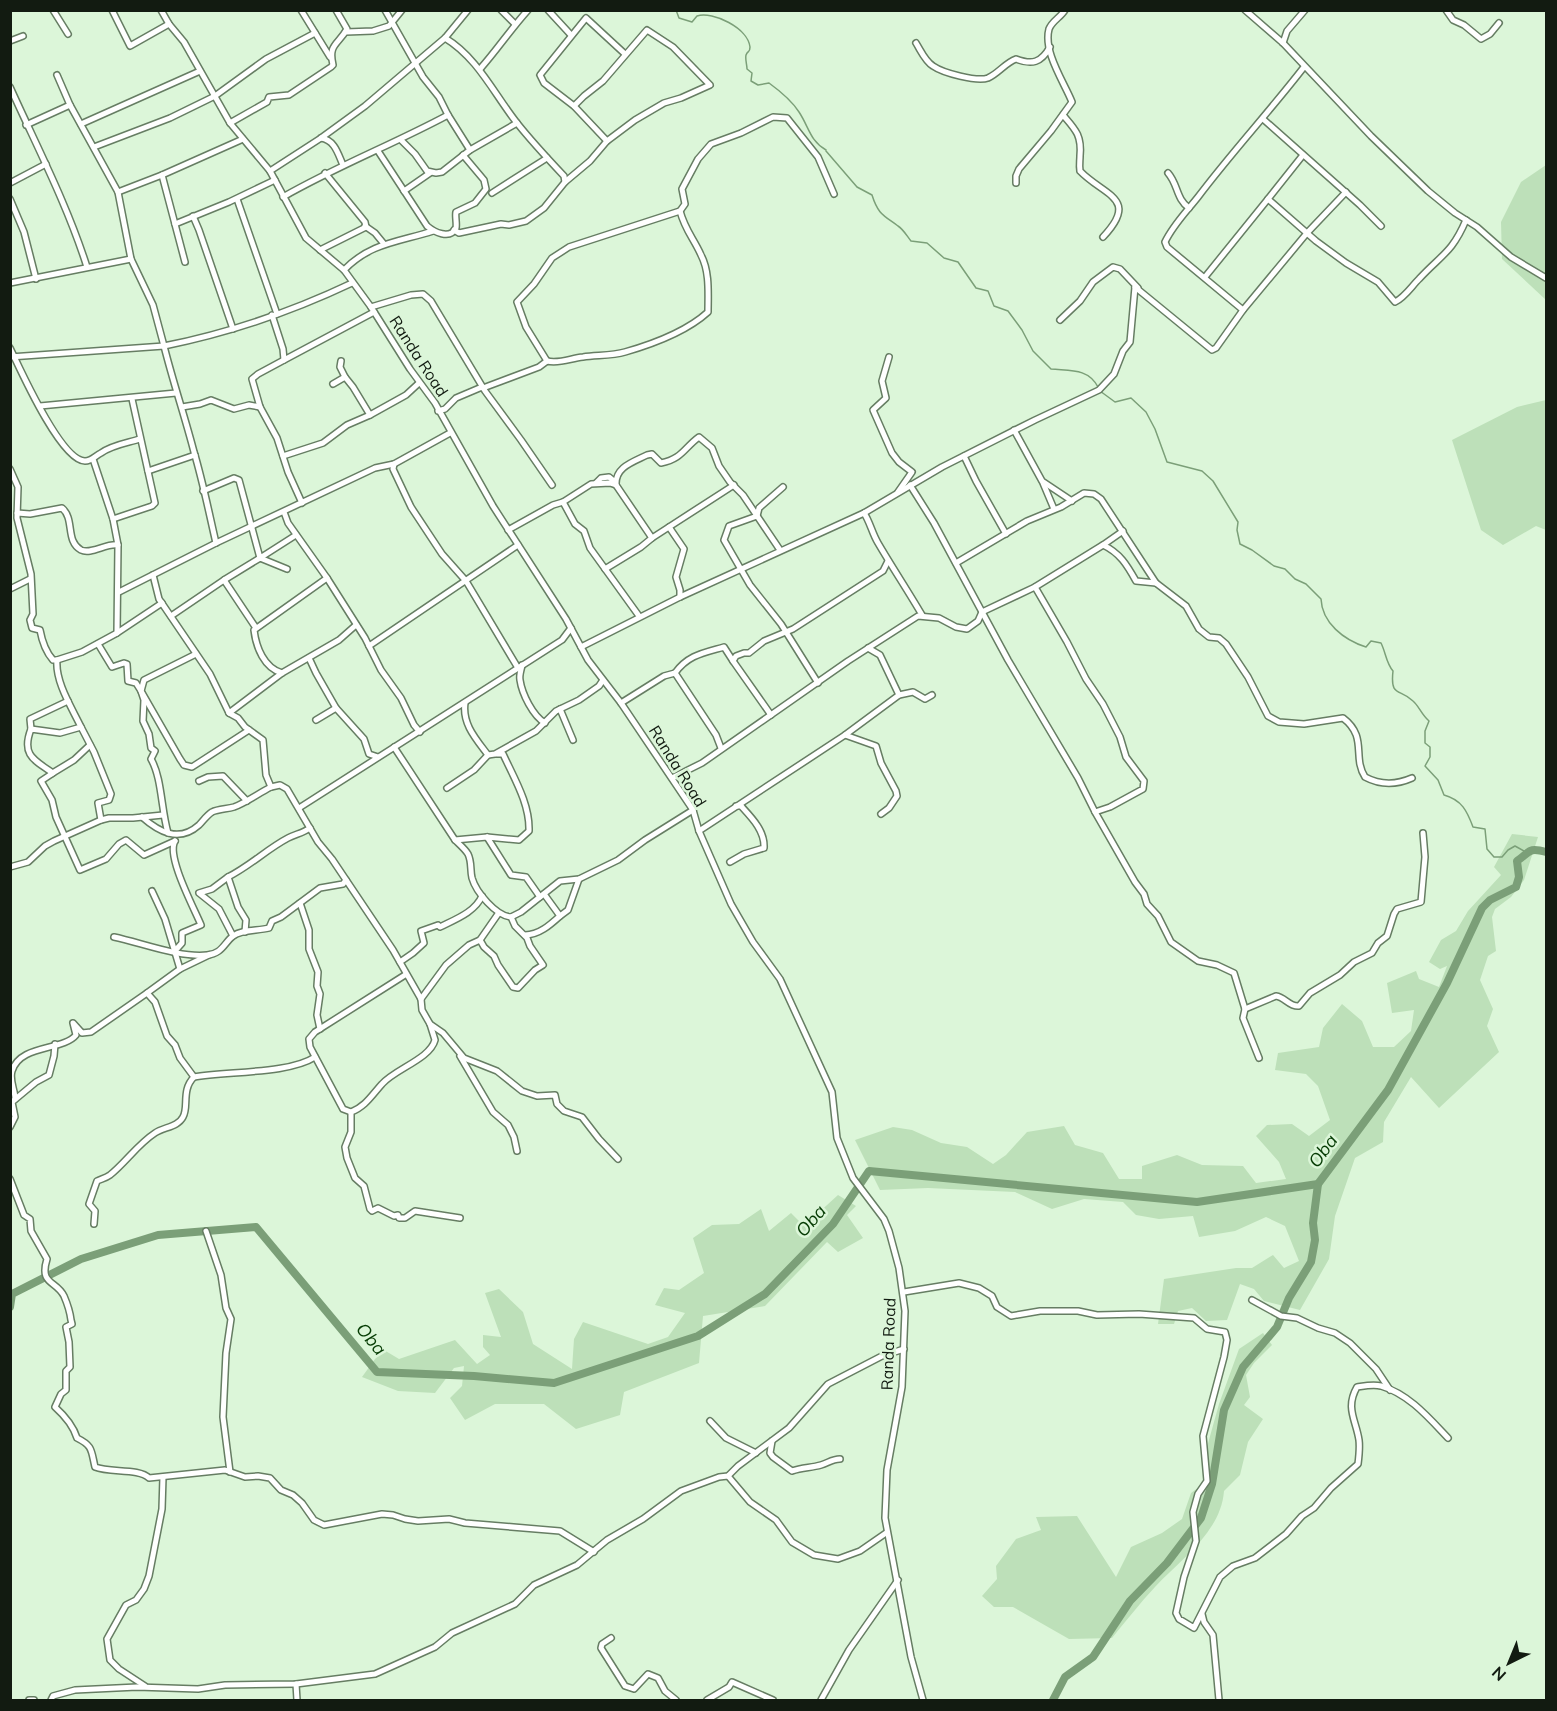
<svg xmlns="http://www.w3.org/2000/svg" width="1557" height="1711" viewBox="0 0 1557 1711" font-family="Mulish,sans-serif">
<rect width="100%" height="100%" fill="#dcf6d9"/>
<g fill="#bde0b9">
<path d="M1546 165V300L1502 259 1501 222 1521 182Z"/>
<path d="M1546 400V530L1536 526 1503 545 1481 530 1452 440 1517 407Z"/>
<path d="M1512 834 1538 837 1524 880 1511 897 1495 909 1492 917 1496 951 1488 956 1480 980 1493 1009 1487 1026 1499 1052 1439 1108 1411 1077 1384 1122 1383 1142 1355 1158 1335 1216 1329 1259 1300 1310 1264 1301 1254 1289 1240 1284 1227 1320 1206 1321 1192 1308 1178 1311 1174 1324H1158L1164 1279 1236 1268H1252L1273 1255 1284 1268 1299 1261 1285 1226 1266 1217 1235 1231 1199 1237 1193 1216 1159 1219 1136 1215 1123 1202 1084 1199 1052 1209 1015 1192 928 1188 880 1190 855 1140 893 1127 912 1130 941 1143 967 1147 993 1164 1006 1155 1027 1132 1064 1126 1075 1145 1103 1153 1119 1179H1142V1166L1177 1155 1202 1165 1243 1166 1256 1183 1286 1179 1279 1162 1256 1136 1267 1125 1292 1124 1309 1136 1330 1120 1318 1086 1306 1074 1275 1070 1278 1053 1319 1047 1323 1028 1342 1004 1362 1021 1373 1047H1394L1411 1031 1414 1010 1392 1013 1387 983 1416 971 1419 979 1439 987 1447 966 1440 969 1429 962 1441 940 1456 931 1468 911 1501 875 1494 867Z"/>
<path d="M838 1195 856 1206 847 1215 863 1238 838 1252 827 1242 765 1306 703 1316 699 1363 624 1392 620 1415 576 1429 544 1404H495L465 1420 450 1398 462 1386 464 1366 454 1368 435 1393 398 1391 362 1377 375 1359 384 1350 399 1359 455 1340 477 1364 490 1355 483 1347V1335L501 1337 485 1293 499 1289 523 1312 533 1344 572 1369 574 1339 583 1322 648 1344 668 1337 685 1313 655 1305 664 1288 679 1290 704 1273 693 1238 712 1225 739 1224 761 1209 769 1231 791 1213 804 1226Z"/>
<path d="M1263 1333 1272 1345 1254 1363 1246 1375 1250 1397 1244 1405 1263 1419 1248 1442 1240 1475 1224 1491C1221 1532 1181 1559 1155 1587 1140 1603 1126 1621 1112 1638L1069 1639 1013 1607H994L982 1596 997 1579 996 1566 1016 1539 1041 1530 1036 1517 1077 1516 1116 1577 1131 1547 1162 1533 1182 1519 1191 1493 1210 1479 1207 1447 1219 1404 1239 1349Z"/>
</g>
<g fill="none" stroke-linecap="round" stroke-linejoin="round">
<g stroke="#7b9f78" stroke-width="1.5">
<path d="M676 10 679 18 692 22 697 16C713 11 748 28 750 47 750 53 748 50 746 55 745 59 747 65 747 69L752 73 751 81 758 85 769 83C780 91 792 101 799 112 809 127 810 141 826 150"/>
<path d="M826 151 857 187 872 195C878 214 883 215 898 226 903 229 907 236 911 241L927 243 944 258 958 262 976 288 988 291 994 306 1008 311 1022 330 1033 351 1051 369C1070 371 1088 368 1098 387"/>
<path d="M1100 391 1115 402 1131 398 1146 412 1155 429 1167 462 1202 471 1213 481 1238 522 1237 530 1240 544 1252 550 1274 566 1285 569 1295 579 1306 584 1321 599C1322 623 1344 640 1366 647L1371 641 1381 643C1386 653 1386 663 1393 671 1390 698 1400 688 1413 701 1419 706 1421 714 1429 721L1425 731V743L1430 747V757L1425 766 1438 780 1444 795C1462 800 1467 811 1473 827L1485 829 1487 849 1494 857H1502L1508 850 1515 846 1526 852"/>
</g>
<g stroke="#7b9f78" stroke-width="8">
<path d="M10 1307 12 1294 81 1259 158 1235 256 1227 377 1372 474 1376 554 1383 698 1336 765 1294 833 1224 869 1171 1197 1202 1318 1184 1388 1090 1447 983 1482 908 1490 900 1516 887 1519 877 1517 861C1530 852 1528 847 1546 852"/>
<path d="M1053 1700 1065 1677 1093 1657 1130 1601 1167 1563 1201 1518 1212 1484 1224 1410 1243 1367 1277 1327 1289 1298 1311 1262 1315 1240 1313 1223 1318 1184"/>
</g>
<g stroke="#667d63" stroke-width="8">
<g id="minor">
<path d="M53 10 68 34"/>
<path d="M112 10 130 46 169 24"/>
<path d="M161 10 169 24 184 42 230 123 270 171 306 238 344 270 371 307 410 369 435 403 493 506 566 619 588 660 621 703 693 810 699 831 731 904 753 942 780 979 832 1092 837 1138 853 1178 884 1219 889 1231 899 1268 905 1311 902 1387 887 1470 885 1518 911 1657 923 1700"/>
<path d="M301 10 330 57"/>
<path d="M385 10 423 77 439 97 448 115 470 150"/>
<path d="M501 10 515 24"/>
<path d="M548 10 571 35"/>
<path d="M1245 10 1283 43 1371 136 1428 191 1455 213 1477 227 1511 257 1546 278"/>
<path d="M1446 10 1453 20 1464 25 1481 39 1490 34 1499 23"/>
<path d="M346 32 373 31 389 26 402 10"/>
<path d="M445 38C478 58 494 94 517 123 532 142 548 159 564 176L565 182 544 208 526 221 509 225 501 224 459 233 454 230"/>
<path d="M10 41 23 36"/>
<path d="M916 43C921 51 925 61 933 66 943 73 977 82 988 78 999 73 1005 63 1016 59 1032 65 1041 63 1050 47"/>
<path d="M1283 43 1287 31 1305 10"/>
<path d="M480 69C497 50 510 30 528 10"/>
<path d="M57 75 70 105 118 192 131 259 153 305 164 346C229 333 293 311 352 283"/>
<path d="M10 87C37 147 67 204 87 267"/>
<path d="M1063 115C1075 129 1082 135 1080 156 1080 161 1079 165 1080 171 1104 196 1140 198 1103 237"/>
<path d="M1263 119 1360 205 1381 226"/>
<path d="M230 123 267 102 269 97 289 95 331 67 333 65C328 44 338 45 347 29L336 10"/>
<path d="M81 124 200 71"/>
<path d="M26 125 70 105"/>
<path d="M321 138C335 140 338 154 343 165"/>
<path d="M401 140 415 154 427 171 436 173 442 172 470 150 517 123"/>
<path d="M607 141 574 106 544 83 540 75 586 18 625 54"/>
<path d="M94 147 170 118 215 96 266 59 315 33"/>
<path d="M378 151 427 226C434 232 450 240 456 228 457 224 455 216 456 212L475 203 486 189 484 180 463 155"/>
<path d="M1303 155 1268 199 1316 241 1346 263 1378 282 1395 302C1405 297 1411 287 1419 279 1441 255 1452 253 1466 220"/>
<path d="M270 171 321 138 365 106 445 38 468 10"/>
<path d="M1168 173C1178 184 1176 199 1189 208"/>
<path d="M162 175 185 262"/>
<path d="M565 182 590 161 607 141 635 120 664 103 681 98 710 85 673 47 647 30 603 81 584 96 574 106"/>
<path d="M10 183 46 164"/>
<path d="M1016 183V176L1019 169 1051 131 1072 102C1064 82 1043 52 1049 29 1052 21 1061 17 1065 10"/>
<path d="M404 191 430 173"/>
<path d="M118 192 162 175 243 139"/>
<path d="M492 193 547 158"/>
<path d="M283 197C337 166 394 144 448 115"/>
<path d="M10 199 24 232 36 279"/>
<path d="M237 199 277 314"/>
<path d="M193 216 199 230 233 329"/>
<path d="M175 224 229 202 275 180"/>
<path d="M365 226 375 233 384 244"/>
<path d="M320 250 366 227 365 222 325 173"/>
<path d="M344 270C370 243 398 242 433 231"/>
<path d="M1205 277 1268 199"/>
<path d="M10 283 131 259"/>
<path d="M1135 287 1212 350 1216 348 1243 310 1307 233 1346 192"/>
<path d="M371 307 411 295 423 294 431 301 485 391 521 440 552 485"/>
<path d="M1243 310 1167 247 1165 242C1173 225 1187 211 1198 197 1232 152 1270 111 1304 67"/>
<path d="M272 315 283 349 284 360 374 312"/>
<path d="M10 348C20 369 61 461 85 461 92 461 95 456 101 453 112 445 127 443 140 439"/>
<path d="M10 357 164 346C173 382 185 417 194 452 203 482 209 513 216 543"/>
<path d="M889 357 882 381 886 398 873 410 892 453 899 462 912 472 898 492"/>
<path d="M284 360 258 374 252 379 260 407 277 438 288 472 302 503"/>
<path d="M341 361 340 367 345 377"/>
<path d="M547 361 526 327 517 302 534 284 552 258 569 247 680 211 685 204 682 189 698 159 711 144 741 133 773 117 787 118 818 157 834 194"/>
<path d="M333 384 345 377 353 387 370 415"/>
<path d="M483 388 539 367 547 361C560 364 571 358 583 357 597 355 612 356 625 352 653 344 686 332 708 312 708 294 710 272 701 255 694 239 685 230 680 211"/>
<path d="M40 406 176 393"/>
<path d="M182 407 200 404 211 400 234 409 249 405 260 407"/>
<path d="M438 411 445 409 456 398 482 387"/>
<path d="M1014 430 1042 481 1072 501"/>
<path d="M283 456 323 443 347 425 370 415 406 395 419 383"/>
<path d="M964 456 976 481 1006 534"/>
<path d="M93 459 113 519 118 545 117 633 82 652 57 660C55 682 72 708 81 727L60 733 31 729C21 755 34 760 53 773L41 781 52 800 56 817 80 870 106 859 119 844 126 840 144 855 175 841"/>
<path d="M394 464 393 469 411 507 442 554 466 581 518 668"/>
<path d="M10 469 18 487 17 518 31 574 33 614 30 620 32 628 40 630C42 641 45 651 53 660H57"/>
<path d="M148 471 195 455"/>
<path d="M596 483 601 478 609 477 615 482"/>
<path d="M1043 483 1054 509"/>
<path d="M616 485 652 538 669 527 684 549 676 577 680 590V597"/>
<path d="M910 485 934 523 1008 660 1078 778 1095 812 1110 807 1143 789 1144 781 1126 757 1120 737 1103 704 1086 679 1067 642 1035 587 1103 545C1120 553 1127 565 1136 581L1156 583 1186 606 1199 629 1209 637 1219 638 1226 644 1248 677 1268 716 1279 722 1304 724 1343 718C1368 737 1352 757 1365 777 1380 785 1396 785 1412 778"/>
<path d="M783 487 759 508 757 516 729 526 724 540 750 585 781 624 818 683"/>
<path d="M203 491 234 478 239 480 260 558 296 535"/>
<path d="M563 502 575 524 584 531 590 548 639 616"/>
<path d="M284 512 288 523 327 578 365 638 381 670 401 698 414 725 420 732"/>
<path d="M17 513 30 514 62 508C75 519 65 541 81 550 91 555 106 543 118 545"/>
<path d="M864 513C870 522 872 533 878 543 892 567 908 591 922 615"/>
<path d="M113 519 152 506 155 503 132 399"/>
<path d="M669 527 734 485"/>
<path d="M508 530 553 505 563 502 591 484 610 483 616 485C615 467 633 462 647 455L652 454 661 463C682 459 684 448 699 437L712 448 719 466 730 482 743 495 780 550"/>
<path d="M1103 545 1123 531"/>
<path d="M956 563 1027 521 1061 507 1084 493 1094 494 1101 499 1156 583"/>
<path d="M605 569 641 547 652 538"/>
<path d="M153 575 159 599 210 674 229 713 238 718 245 727 263 740 266 775 271 787"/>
<path d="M224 580 256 628"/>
<path d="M10 589 30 579"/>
<path d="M119 592 216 543 375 468 394 464 450 433"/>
<path d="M171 616 224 580 260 558 287 569"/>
<path d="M117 633 162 603"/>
<path d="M98 644 112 667 124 663 127 664 128 681 136 683 141 691 144 700 143 721 149 734 151 748 155 751 151 759C162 778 161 809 168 833"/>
<path d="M369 646 518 545"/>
<path d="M581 647 680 597 864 513 942 467 1035 420 1099 390 1114 374 1123 351 1130 342 1135 287 1138 288 1120 269 1113 267 1093 282 1080 301 1060 320"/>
<path d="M868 648 880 655 899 695"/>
<path d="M196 654 144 680 141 691 180 759 184 765 192 767 249 730"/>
<path d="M309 658 316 673 336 708"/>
<path d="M733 661 771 715"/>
<path d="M522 665C521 671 519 675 520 680 522 694 533 716 545 723"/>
<path d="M282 673C264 668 256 647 254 630L327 578"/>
<path d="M675 673C688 655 703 653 724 647L733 661 736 656 744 653H749L764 641 793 629 883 571 888 561"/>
<path d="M465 703C462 724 476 739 488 755L495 754 536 731 556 711 579 700 599 686 603 680"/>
<path d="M621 703 664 676 675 673 716 735 721 748"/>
<path d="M560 709 573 740"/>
<path d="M229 713 282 673 339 640 356 625"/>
<path d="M316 720 336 708 364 739 369 754 378 757"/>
<path d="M81 727 94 752 111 794 109 800 98 803 101 820"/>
<path d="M31 729 30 719 68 701"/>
<path d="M845 735 876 746 881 763 896 791 897 796 889 808 881 814"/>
<path d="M394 747 455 840C459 844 465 849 468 854 472 862 470 870 472 878 476 892 496 916 511 917L515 926 527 938 530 946 543 965 535 970 518 988 513 987 498 965 494 956 484 947 480 940"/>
<path d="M51 774 74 760 90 745"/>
<path d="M672 778 702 763 848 661 918 616 939 618 956 627 967 629 978 621 982 612 1035 587"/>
<path d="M199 781 208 777 223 776 247 801"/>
<path d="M447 788 474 770 488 755"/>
<path d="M299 808 562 640 571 628"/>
<path d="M1095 812 1135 882 1144 894 1147 904 1158 916 1171 942 1198 961 1217 965 1234 973 1245 1009 1243 1018 1259 1058"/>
<path d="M142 817C159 832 179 843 199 825 203 821 207 815 212 812 218 809 227 809 234 807 247 802 259 793 271 787L280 785 287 789 318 842 332 859 393 950 421 999 422 1010 430 1024 443 1033 464 1058 497 1071 522 1091 537 1096 555 1095 557 1104 564 1111 582 1117 599 1139 618 1159"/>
<path d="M699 831 845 735 899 695 913 692 925 699 932 695"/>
<path d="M487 837 511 875 526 877 540 897"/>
<path d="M455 840 487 837 519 840 529 831C530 804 514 778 503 754H497"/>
<path d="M730 862 744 854 764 848C765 831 752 818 741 806H736"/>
<path d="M10 867 28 862 45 846 54 841 101 820 109 818H133L163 815"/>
<path d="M228 877 212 889 199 893 219 909 233 936"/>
<path d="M152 891 165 919 180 969"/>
<path d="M544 894 560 916 568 910 579 879"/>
<path d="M300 903 309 930V949L318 972 317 986 320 994 317 1015 320 1029"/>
<path d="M511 917 521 912 560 881 579 879 618 860 645 840 693 810"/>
<path d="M245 932 246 920 238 907 228 877C250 866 267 849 288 838 296 834 303 833 310 828"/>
<path d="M525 935C539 935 550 925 560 916"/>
<path d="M114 937C142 943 180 958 207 955 222 954 224 943 233 936 242 929 258 931 269 928L272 921 281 917 320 888 343 884 346 880"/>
<path d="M174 952 182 943V933L201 925C194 908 166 856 175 841"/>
<path d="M400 962 413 953 424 943 421 931 438 925 440 927C456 919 475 912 482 896"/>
<path d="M405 975 315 1032 309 1039 310 1047 343 1109 351 1112C365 1107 372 1095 382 1084 395 1069 430 1059 435 1040L430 1024"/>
<path d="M421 999 446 965 469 945 480 940 498 914"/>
<path d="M1245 1009 1276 996C1285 997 1289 1007 1299 1006L1310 993 1340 975 1354 962 1372 953 1378 943 1387 936 1394 914 1397 909 1421 902 1425 857 1423 833"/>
<path d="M460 1056 493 1112 508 1125 514 1137 517 1151"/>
<path d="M194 1077C227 1071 289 1074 315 1057"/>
<path d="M15 1099C15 1090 9 1080 12 1071 20 1044 63 1051 76 1035L73 1023 82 1033 91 1032 147 993"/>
<path d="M351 1112V1132L345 1147 347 1158 355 1178 364 1186 370 1209 372 1211 378 1208 394 1216 398 1215 399 1218H405L415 1211 460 1218"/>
<path d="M10 1127 15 1117 12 1102 36 1082 49 1075 54 1056 55 1044"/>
<path d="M10 1179 24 1215 30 1219 31 1231 47 1259C39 1285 56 1280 64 1296 67 1303 70 1312 71 1320L72 1324 66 1327 69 1342 70 1367 66 1371V1390L61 1394 55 1407C65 1416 73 1425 77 1438 93 1446 91 1450 95 1467 110 1473 139 1468 149 1478L225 1470 245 1477 258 1476 270 1478 281 1490 293 1495 302 1503 314 1520 324 1525 382 1514 393 1515 405 1519 418 1521 449 1519 465 1523 560 1531 594 1552"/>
<path d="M94 1224 95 1211 89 1204 97 1181C101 1179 106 1178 110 1175 126 1162 138 1144 155 1133 164 1127 178 1127 183 1117 189 1107 181 1090 194 1077L180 1058 175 1045 167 1036 155 1002 147 993 180 969 209 955"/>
<path d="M206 1231 221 1275 226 1308 231 1319 226 1353 223 1417 230 1472"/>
<path d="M904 1292 959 1283 979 1288 992 1296 997 1307 1011 1316 1040 1311H1078L1097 1315 1139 1314 1194 1318 1207 1329 1225 1332 1227 1340 1224 1357 1203 1436 1207 1481 1198 1494 1193 1512 1196 1541 1184 1577 1176 1613 1179 1619 1194 1628 1220 1577 1233 1566 1255 1558 1286 1534 1302 1516 1314 1508 1331 1488 1358 1464C1359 1456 1360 1448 1359 1440 1356 1420 1345 1408 1357 1387 1364 1386 1373 1384 1381 1386 1409 1394 1429 1418 1448 1438"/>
<path d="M1252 1300 1281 1316 1297 1318 1318 1328 1335 1333 1350 1343 1376 1369 1390 1390"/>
<path d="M710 1421 726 1438 756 1453"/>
<path d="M772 1441 770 1453 773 1457 792 1471C802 1467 811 1468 821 1465 828 1463 832 1459 840 1459"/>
<path d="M728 1476 750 1502 776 1520 792 1542 814 1555 838 1559 860 1551 886 1533"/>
<path d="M1202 1614 1204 1622 1213 1635 1219 1700"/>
<path d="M611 1638 602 1644 601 1648 625 1686 634 1689 648 1674 658 1678 665 1691 676 1700"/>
<path d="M296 1684 297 1700"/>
<path d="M145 1686 119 1669 110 1660 107 1639 126 1605 136 1600 144 1589 149 1576 162 1509 163 1477"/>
<path d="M29 1700H34"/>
<path d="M51 1700 53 1696 75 1690 137 1687 198 1689 225 1685 296 1684 375 1674 435 1647 452 1633 515 1604 534 1585 577 1565 607 1540 643 1519 681 1491 719 1477 728 1476 738 1466 789 1428 828 1384 882 1356 904 1349"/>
<path d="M707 1700 729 1687 732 1682 773 1700"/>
<path d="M821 1700 849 1650 898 1580"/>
</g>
</g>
<use href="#minor" stroke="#fff" stroke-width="5"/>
</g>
<g text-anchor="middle" stroke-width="5" stroke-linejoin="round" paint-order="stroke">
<g font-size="16" fill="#121b11" stroke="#dcf6d9">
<text transform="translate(419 356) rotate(57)" y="6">Randa Road</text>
<text transform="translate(678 766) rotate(58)" y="6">Randa Road</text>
<text transform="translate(888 1344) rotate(-88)" y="6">Randa Road</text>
</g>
<g font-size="18" font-style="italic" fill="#063c04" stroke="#dcf6d9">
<text transform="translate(1323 1151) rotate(-54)" y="6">Oba</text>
<text transform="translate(811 1221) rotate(-49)" y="6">Oba</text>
<text transform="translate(371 1339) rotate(50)" y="6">Oba</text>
</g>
</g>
<rect width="1557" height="1711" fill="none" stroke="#121b11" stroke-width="24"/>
<g transform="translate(1509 1663) rotate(223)" stroke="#dcf6d9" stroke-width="4.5" paint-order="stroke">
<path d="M0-4.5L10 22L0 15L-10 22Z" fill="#121b11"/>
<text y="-9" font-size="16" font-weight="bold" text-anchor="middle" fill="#121b11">N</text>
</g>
</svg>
